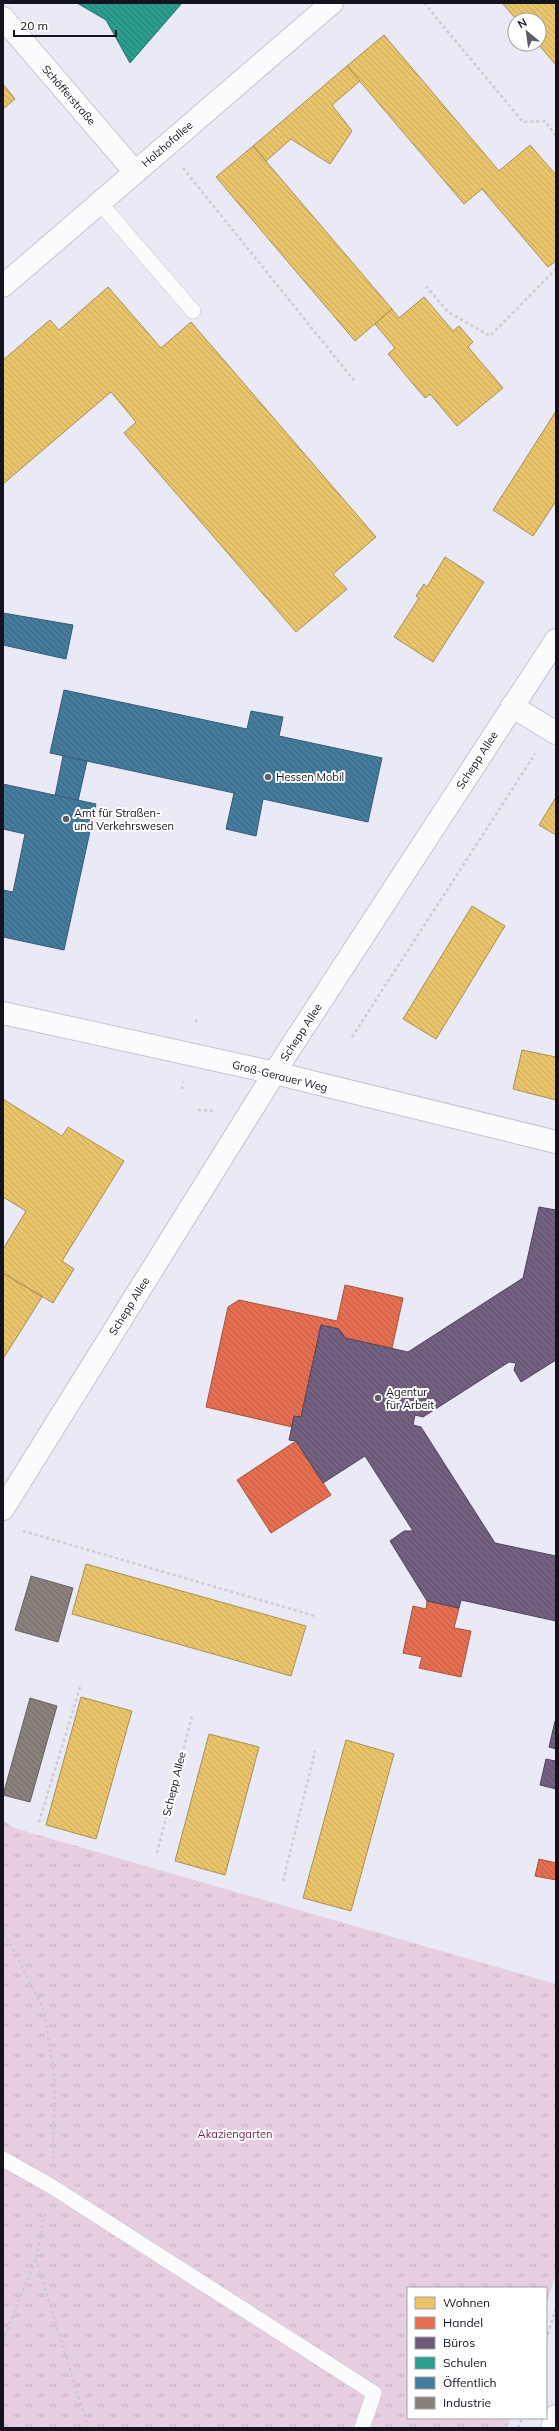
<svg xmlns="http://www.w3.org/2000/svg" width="559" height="2431" viewBox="0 0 559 2431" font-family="Mulish,sans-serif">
<defs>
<pattern id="grass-tufts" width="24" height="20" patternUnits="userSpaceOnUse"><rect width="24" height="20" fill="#e8cee1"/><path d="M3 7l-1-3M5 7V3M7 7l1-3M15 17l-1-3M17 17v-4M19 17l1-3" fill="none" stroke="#c6b0c1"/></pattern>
<pattern id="homes-back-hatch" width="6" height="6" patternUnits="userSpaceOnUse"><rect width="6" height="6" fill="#e9c46a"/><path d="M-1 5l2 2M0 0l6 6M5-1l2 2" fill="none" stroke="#c7a75b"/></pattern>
<pattern id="shops-back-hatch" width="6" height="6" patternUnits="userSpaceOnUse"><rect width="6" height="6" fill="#e76f51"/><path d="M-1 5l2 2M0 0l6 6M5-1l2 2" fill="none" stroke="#ba5a43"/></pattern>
<pattern id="offices-back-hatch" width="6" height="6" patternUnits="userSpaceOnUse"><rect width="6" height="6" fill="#6d597a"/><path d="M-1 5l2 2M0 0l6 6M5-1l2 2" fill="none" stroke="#80718a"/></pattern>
<pattern id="schools-back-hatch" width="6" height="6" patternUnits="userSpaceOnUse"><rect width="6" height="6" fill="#2a9d8f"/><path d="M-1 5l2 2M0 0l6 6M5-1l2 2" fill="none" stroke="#237f74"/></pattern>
<pattern id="public-back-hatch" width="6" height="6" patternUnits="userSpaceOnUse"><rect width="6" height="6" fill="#457b9d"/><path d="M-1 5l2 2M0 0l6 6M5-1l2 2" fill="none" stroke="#38637f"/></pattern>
<pattern id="industry-back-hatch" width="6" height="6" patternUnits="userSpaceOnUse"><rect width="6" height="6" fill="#8a817c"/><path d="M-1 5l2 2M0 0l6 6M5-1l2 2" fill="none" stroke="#706865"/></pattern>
</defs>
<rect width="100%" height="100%" fill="#eaeaf7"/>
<path fill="url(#grass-tufts)" d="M3 1820 14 1828 556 1984V2273L546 2305V2288H408V2418H510L507 2428H3Z"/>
<g fill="url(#homes-back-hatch)" stroke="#a98f54">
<path d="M502 3H556V65L538 44 539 20H517Z"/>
<path d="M384 35 499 171 530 145 556 175V261L548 267 482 189 464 204 347 66Z"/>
<path d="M347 66 360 81 332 105 352 131 330 164 291 139 266 161 253 146Z"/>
<path d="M3 84 15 99 3 109Z"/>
<path d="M253 146 392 309 355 341 216 177Z"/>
<path d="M108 287 161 348 191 322 376 537 333 574 347 589 296 632 124 433 136 422 111 392 3 484V360L50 320 59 330Z"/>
<path d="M424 297 453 331 459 326 473 342 468 347 503 388 457 426 430 394 425 398 388 354 395 348 375 324 392 309 399 318Z"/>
<path d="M556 411V501L533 536 493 510Z"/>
<path d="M445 557 484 582 433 662 394 637 419 598 416 596 424 584 427 587Z"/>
<path d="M556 797V835L539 825Z"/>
<path d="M472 906 505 926 436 1039 403 1019Z"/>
<path d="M522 1050 556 1057V1100L513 1089Z"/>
<path d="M3 1099 62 1136 68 1127 124 1161 62 1261 74 1269 53 1303 3 1273V1249L26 1211 3 1197Z"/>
<path d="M3 1273 42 1297 3 1359Z"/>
<path d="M86 1564 306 1626 291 1676 72 1614Z"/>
<path d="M81 1697 132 1711 96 1839 46 1825Z"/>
<path d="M209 1734 259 1747 225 1875 175 1861Z"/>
<path d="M346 1740 394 1754 351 1911 303 1898Z"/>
</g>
<g fill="url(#shops-back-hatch)" stroke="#a75342">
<path d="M345 1285 403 1298 392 1348 345 1338 339 1329 321 1325 301 1417 294 1416 292 1427 206 1407 228 1307 239 1300 337 1321Z"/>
<path d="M296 1441 331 1495 271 1533 237 1480Z"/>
<path d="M427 1601 459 1608 454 1628 471 1631 461 1677 419 1668 422 1657 403 1653 413 1606 426 1609Z"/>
<path d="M539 1859 556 1863V1880L535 1876Z"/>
</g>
<g fill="url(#offices-back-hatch)" stroke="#52445f">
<path d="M539 1207 556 1210V1360L521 1382 514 1370 516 1363 509 1362 423 1417 415 1415 413 1425 421 1427 495 1543 556 1556V1621L461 1600 459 1608 427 1601 390 1541 404 1531H413L365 1456 323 1483 296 1441 289 1440 294 1416 301 1417 321 1325 339 1329 345 1338 408 1352 523 1278Z"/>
<path d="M555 1721H556V1749L549 1747Z"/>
<path d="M556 1757V1789L540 1785 546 1759 555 1761Z"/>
</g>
<path fill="url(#schools-back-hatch)" stroke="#23736d" d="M77 3H182L130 63 106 20Z"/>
<g fill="url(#public-back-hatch)" stroke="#365c77">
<path d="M3 613 73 625 66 659 3 645Z"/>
<path d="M64 690 247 729 251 711 283 717 279 736 382 758 368 822 263 799 256 836 226 829 234 793 50 753Z"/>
<path d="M63 756 87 761 78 801 55 796Z"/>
<path d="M3 784 96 804 64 950 3 937V890L13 892 25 834 3 829Z"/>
</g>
<g fill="url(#industry-back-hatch)" stroke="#666060">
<path d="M31 1576 73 1588 58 1642 15 1630Z"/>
<path d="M30 1698 57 1706 30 1802 3 1795Z"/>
</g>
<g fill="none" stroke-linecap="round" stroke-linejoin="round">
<g stroke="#c4c4d0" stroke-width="16">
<g id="service">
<path d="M100 203 193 311"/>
<path d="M3 2159 51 2186 374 2393 362 2428"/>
</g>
</g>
<g stroke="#c4c4d0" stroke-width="24">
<g id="minor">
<path d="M3 18 135 172"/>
<path d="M512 706 556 733"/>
<path d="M3 1509 287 1053 556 640"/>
</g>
</g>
<g stroke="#c4c4d0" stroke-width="24">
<path id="tertiary" d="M3 286 332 3"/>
</g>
<g stroke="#c4c4d0" stroke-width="24">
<g id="secondary">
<path d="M3 1013 275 1073 556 1142"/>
<path d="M552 2428 556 2416"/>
</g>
</g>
<g stroke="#cbcbd0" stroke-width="2.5" stroke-dasharray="3 3" stroke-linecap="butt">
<path d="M424 3 523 122 545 121 556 136"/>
<path d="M183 168 356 383"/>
<path d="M426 286 448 312 490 336 556 269"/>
<path d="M196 1022 197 1016"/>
<path d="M352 1037 535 754"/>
<path d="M182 1089 183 1082"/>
<path d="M198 1110 215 1111"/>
<path d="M23 1531 315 1616"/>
<path d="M39 1822 81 1684"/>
<path d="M157 1853 192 1716"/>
<path d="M283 1881 315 1751"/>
<path d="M3 1934 9 1941 44 2010 55 2082 53 2158"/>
<path d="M36 2259 88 2428"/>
<path d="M546 2340 556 2308"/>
<path d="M3 2341 36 2258 45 2213"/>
<path d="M518 2428 522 2418"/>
</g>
<use href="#service" stroke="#fcfcfe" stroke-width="15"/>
<use href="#minor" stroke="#fcfcfe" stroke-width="22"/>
<use href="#tertiary" stroke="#fcfcfe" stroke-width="22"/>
<use href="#secondary" stroke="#fcfcfe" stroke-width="22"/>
</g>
<g fill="#5e5e6b" stroke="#fff" stroke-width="1.5">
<circle cx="268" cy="777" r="4"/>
<circle cx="66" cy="819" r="4"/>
<circle cx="378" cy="1398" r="4"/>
</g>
<g text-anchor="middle" stroke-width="4" stroke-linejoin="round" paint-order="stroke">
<g font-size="11" fill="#13121f" stroke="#fff">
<text transform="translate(69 95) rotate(49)" y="4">Schöfferstraße</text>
<text transform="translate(167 144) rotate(-41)" y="4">Holzhofallee</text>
<text transform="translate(477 760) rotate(-57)" y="4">Schepp Allee</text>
<text transform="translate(301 1032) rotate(-57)" y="4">Schepp Allee</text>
<text transform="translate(280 1076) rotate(14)" y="4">Groß-Gerauer Weg</text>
<text transform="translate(129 1306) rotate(-58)" y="4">Schepp Allee</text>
<text transform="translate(174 1784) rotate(-76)" y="4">Schepp Allee</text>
</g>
<g font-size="11" fill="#13121f" stroke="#fff" text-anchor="start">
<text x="276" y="781">Hessen Mobil</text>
<text x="74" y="817">Amt für Straßen-<tspan x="74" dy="13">und Verkehrswesen</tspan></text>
<text x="386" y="1396">Agentur<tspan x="386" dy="13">für Arbeit</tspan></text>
</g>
<g font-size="11" fill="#6f194f" stroke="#fff">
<text x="235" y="2138">Akaziengarten</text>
</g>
</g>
<rect width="559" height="2431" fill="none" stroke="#13121f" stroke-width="8"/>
<rect x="407" y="2287" width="140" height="132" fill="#ffffff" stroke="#a1a0a5"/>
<rect x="415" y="2297" width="20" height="12" fill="#e9c46a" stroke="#a1a0a5"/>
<text x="443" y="2307" font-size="12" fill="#13121f">Wohnen</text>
<rect x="415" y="2317" width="20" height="12" fill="#e76f51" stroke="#a1a0a5"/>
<text x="443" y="2327" font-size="12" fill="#13121f">Handel</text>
<rect x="415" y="2337" width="20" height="12" fill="#6d597a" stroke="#a1a0a5"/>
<text x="443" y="2347" font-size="12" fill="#13121f">Büros</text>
<rect x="415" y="2357" width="20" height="12" fill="#2a9d8f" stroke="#a1a0a5"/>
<text x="443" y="2367" font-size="12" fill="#13121f">Schulen</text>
<rect x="415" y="2377" width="20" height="12" fill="#457b9d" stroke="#a1a0a5"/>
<text x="443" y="2387" font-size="12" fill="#13121f">Öffentlich</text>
<rect x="415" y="2397" width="20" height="12" fill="#8a817c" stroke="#a1a0a5"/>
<text x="443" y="2407" font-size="12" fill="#13121f">Industrie</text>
<g transform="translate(527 32) rotate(331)"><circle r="19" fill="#ffffff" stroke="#a1a0a5"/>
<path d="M0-3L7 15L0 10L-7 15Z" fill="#5e5e6b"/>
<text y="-6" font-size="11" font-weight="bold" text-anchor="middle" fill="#13121f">N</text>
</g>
<path d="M14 30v6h102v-6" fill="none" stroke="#13121f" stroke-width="2"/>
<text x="20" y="30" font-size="12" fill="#13121f" stroke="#ffffff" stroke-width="3" paint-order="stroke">20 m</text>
</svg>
